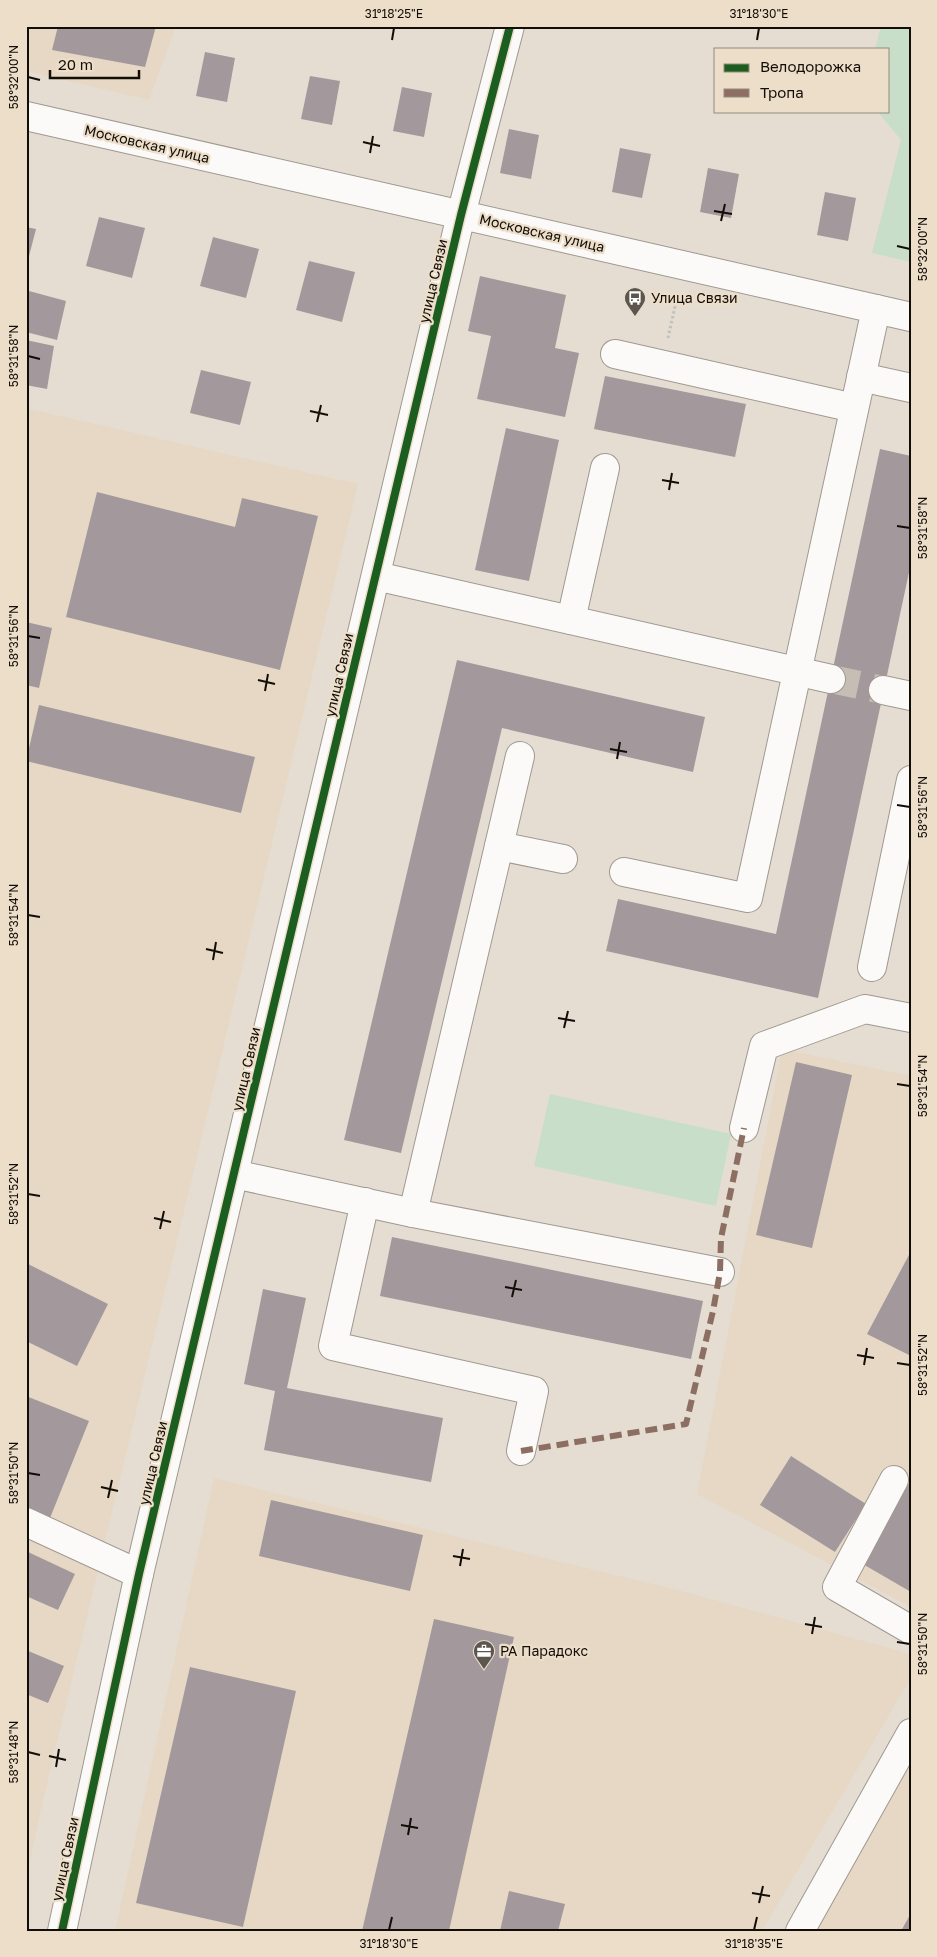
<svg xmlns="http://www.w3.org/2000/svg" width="937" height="1957" viewBox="0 0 937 1957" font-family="'Golos Text',sans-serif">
<rect width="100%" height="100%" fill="#e5ddd2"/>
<g fill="#e7d8c5">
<path d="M26 26H176L149 100 26 71Z"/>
<path d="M26 408 358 484 42 1805 26 1881Z"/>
<path d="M782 1049 911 1076V1607L697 1494Z"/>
<path d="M214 1478 678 1590 911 1654V1678L762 1931H115Z"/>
<path d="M911 1763V1931H816Z"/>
</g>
<g fill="#c8dec8">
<path d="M881 26H911V262L872 253 901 140 877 111H888V49H875Z"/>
<path d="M550 1094 731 1134 716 1206 534 1166Z"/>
</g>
<g fill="#a3999c">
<path d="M58 26H156L145 67 52 50Z"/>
<path d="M205 52 235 58 227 102 196 96Z"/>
<path d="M310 76 340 81 332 125 301 119Z"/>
<path d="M402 87 432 93 424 137 393 131Z"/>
<path d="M509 129 539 135 531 179 500 173Z"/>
<path d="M620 148 651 154 642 198 612 192Z"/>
<path d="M708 168 739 174 731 218 700 212Z"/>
<path d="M825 192 856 198 848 241 817 235Z"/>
<path d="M99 217 145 228 132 278 86 266Z"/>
<path d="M26 227 36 229 27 264H26Z"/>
<path d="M213 237 259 249 246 298 200 286Z"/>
<path d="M309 261 355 272 342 322 296 310Z"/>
<path d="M480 276 566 295 555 348 579 353 565 417 477 399 491 336 468 331Z"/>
<path d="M29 291 66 301 57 340 26 332V303Z"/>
<path d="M26 340 54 346 47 389 26 385Z"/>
<path d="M201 370 251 382 240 425 190 413Z"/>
<path d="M605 376 746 404 735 457 594 429Z"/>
<path d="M506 428 559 440 529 581 475 570Z"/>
<path d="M880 449 911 456V563L818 998 606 951 618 899 776 934Z"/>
<path d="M97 492 235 527 242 498 318 516 280 670 66 617Z"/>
<path d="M26 622 52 628 39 688 26 685Z"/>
<path d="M457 660 705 717 693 772 502 728 401 1153 344 1140Z"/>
<path d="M39 705 255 757 241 813 26 761Z"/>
<path d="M796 1062 852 1075 812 1248 756 1235Z"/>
<path d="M392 1237 703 1301 691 1359 380 1296Z"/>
<path d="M911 1251V1356L867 1334Z"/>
<path d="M26 1263 108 1304 77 1366 26 1341Z"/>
<path d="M263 1289 306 1298 287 1388 443 1418 431 1482 264 1450 275 1391 244 1384Z"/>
<path d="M26 1396 89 1421 50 1518 26 1508Z"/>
<path d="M791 1456 866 1504 835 1552 760 1505Z"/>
<path d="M911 1480V1592L861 1563Z"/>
<path d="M271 1500 423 1535 410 1591 259 1556Z"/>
<path d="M26 1551 75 1574 58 1610 26 1596Z"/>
<path d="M434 1619 514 1637 449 1931H362Z"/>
<path d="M26 1650 64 1666 48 1703 26 1694Z"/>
<path d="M190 1667 296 1691 243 1927 136 1903Z"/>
<path d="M509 1891 565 1904 558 1931H500Z"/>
<path d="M911 1913V1931H901Z"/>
</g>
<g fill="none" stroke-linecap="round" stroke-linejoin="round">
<path stroke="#c5beb4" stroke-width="28" stroke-dasharray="28 14" stroke-linecap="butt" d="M831 679 883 690"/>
<g stroke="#9f9991" stroke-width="30">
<g id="minor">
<path d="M615 354 854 408"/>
<path d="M861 377 911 388"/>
<path d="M376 576 831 679"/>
<path d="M571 620 605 468"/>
<path d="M883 690 911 696"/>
<path d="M499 846 520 756"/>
<path d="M624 872 748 898 876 309"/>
<path d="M872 967 911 780"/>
<path d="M744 1128 764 1046 865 1009 911 1018"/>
<path d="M234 1174 413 1213 720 1272"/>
<path d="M365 1202 333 1346 534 1391 521 1451"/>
<path d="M413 1213 499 846 563 859"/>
<path d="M894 1480 837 1587 911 1630"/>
<path d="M26 1522 139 1574"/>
<path d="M62 1931 139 1574 461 215 510 26"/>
<path d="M800 1931 911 1733"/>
</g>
</g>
<g stroke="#9f9991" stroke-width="30">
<path id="major" d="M26 116 911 317"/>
</g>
<path stroke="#c3c1bd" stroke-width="3" stroke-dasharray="2.5 2.5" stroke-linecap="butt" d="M668 338 676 302"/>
<use href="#minor" stroke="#fbfaf8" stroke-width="28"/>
<use href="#major" stroke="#fbfaf8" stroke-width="28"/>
<path stroke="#8d6e63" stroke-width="6" stroke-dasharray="12 6" stroke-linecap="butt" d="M521 1451 686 1424 713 1311 720 1272 721 1238 744 1128"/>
<g stroke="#eddeca" stroke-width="11">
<path id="cycleway" d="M62 1931 139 1574 461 215 510 26"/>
</g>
<use href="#cycleway" stroke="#1b5e20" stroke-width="8"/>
</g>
<path fill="none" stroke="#120d07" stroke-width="2" d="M392 40 394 28M757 40 759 28M28 77 40 80M363 142 380 146M370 153 373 136M714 211 732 214M721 221 725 204M897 246 910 249M28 356 40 359M310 411 328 415M317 422 321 405M662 480 679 483M669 490 672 473M897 526 910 528M28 636 40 638M258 680 275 684M265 691 268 674M610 749 627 752M617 759 620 742M897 805 910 807M28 915 40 917M206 949 223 953M213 960 216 942M558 1018 575 1021M564 1028 568 1011M897 1084 910 1086M28 1194 40 1196M154 1218 171 1222M160 1229 164 1211M505 1287 522 1290M512 1297 516 1280M857 1355 874 1358M897 1363 910 1365M864 1365 867 1348M28 1473 40 1475M101 1487 118 1491M108 1498 112 1480M453 1556 470 1559M460 1566 463 1549M805 1624 822 1627M812 1634 815 1617M897 1642 910 1644M28 1752 40 1755M49 1756 66 1760M56 1767 59 1749M401 1825 418 1828M408 1835 411 1818M752 1893 770 1896M759 1903 763 1886M389 1930 392 1917M754 1930 757 1917"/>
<defs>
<g id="bus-pin" transform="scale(1.125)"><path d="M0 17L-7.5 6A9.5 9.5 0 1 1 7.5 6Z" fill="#5c564e" stroke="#eddeca"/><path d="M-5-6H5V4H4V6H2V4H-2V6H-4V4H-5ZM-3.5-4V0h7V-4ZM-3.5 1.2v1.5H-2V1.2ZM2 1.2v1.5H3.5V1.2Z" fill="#fff"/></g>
<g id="office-pin" transform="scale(1.125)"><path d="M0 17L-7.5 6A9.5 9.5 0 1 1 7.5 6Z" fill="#5c564e" stroke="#eddeca"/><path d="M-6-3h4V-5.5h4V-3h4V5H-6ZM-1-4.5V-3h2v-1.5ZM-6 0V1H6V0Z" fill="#fff"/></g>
</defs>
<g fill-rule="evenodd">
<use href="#bus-pin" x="635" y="298"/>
<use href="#office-pin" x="484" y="1651"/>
</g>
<g text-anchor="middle" stroke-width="4.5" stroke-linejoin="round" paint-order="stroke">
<g font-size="14" fill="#120d07" stroke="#eddeca">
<text transform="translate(147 144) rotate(13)" y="5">Московская улица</text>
<text transform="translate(542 233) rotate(13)" y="5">Московская улица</text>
<text transform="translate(433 281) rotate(-77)" y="5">улица Связи</text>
<text transform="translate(339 675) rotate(-77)" y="5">улица Связи</text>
<text transform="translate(246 1069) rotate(-77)" y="5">улица Связи</text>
<text transform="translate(153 1463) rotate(-77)" y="5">улица Связи</text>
<text transform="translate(65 1859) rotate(-78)" y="5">улица Связи</text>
</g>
<g font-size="14" fill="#120d07" stroke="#eddeca" text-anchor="start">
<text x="651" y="303">Улица Связи</text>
<text x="500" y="1656">РА Парадокс</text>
</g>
</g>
<rect width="937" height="1957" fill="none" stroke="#eddeca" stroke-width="55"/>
<rect x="714" y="48" width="175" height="65" fill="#eddeca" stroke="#958a7c"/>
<rect x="724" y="64" width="25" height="8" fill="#1b5e20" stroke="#958a7c"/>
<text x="760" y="72" font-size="15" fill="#120d07">Велодорожка</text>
<rect x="724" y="89" width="25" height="8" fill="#8d6e63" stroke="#958a7c"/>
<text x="760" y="98" font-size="15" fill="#120d07">Тропа</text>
<path d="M50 70v8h89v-8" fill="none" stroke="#120d07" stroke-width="2.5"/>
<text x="58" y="70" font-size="15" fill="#120d07" stroke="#eddeca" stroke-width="4" paint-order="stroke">20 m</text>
<rect x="28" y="28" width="882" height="1902" fill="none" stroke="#120d07" stroke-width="2"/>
<g font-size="12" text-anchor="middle" fill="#120d07">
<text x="394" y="18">31°18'25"E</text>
<text x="759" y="18">31°18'30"E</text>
<text transform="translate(14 77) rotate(-90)" y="4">58°32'00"N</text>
<text transform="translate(923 249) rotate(-90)" y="4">58°32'00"N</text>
<text transform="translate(14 356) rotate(-90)" y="4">58°31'58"N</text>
<text transform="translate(923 528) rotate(-90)" y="4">58°31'58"N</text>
<text transform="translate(14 636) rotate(-90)" y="4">58°31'56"N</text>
<text transform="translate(923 807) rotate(-90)" y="4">58°31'56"N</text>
<text transform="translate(14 915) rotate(-90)" y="4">58°31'54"N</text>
<text transform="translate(923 1086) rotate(-90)" y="4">58°31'54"N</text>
<text transform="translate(14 1194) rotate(-90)" y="4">58°31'52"N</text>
<text transform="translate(923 1365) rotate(-90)" y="4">58°31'52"N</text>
<text transform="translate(14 1473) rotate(-90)" y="4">58°31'50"N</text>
<text transform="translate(923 1644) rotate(-90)" y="4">58°31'50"N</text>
<text transform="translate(14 1752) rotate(-90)" y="4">58°31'48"N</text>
<text x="389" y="1948">31°18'30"E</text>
<text x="754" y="1948">31°18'35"E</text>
</g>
</svg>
